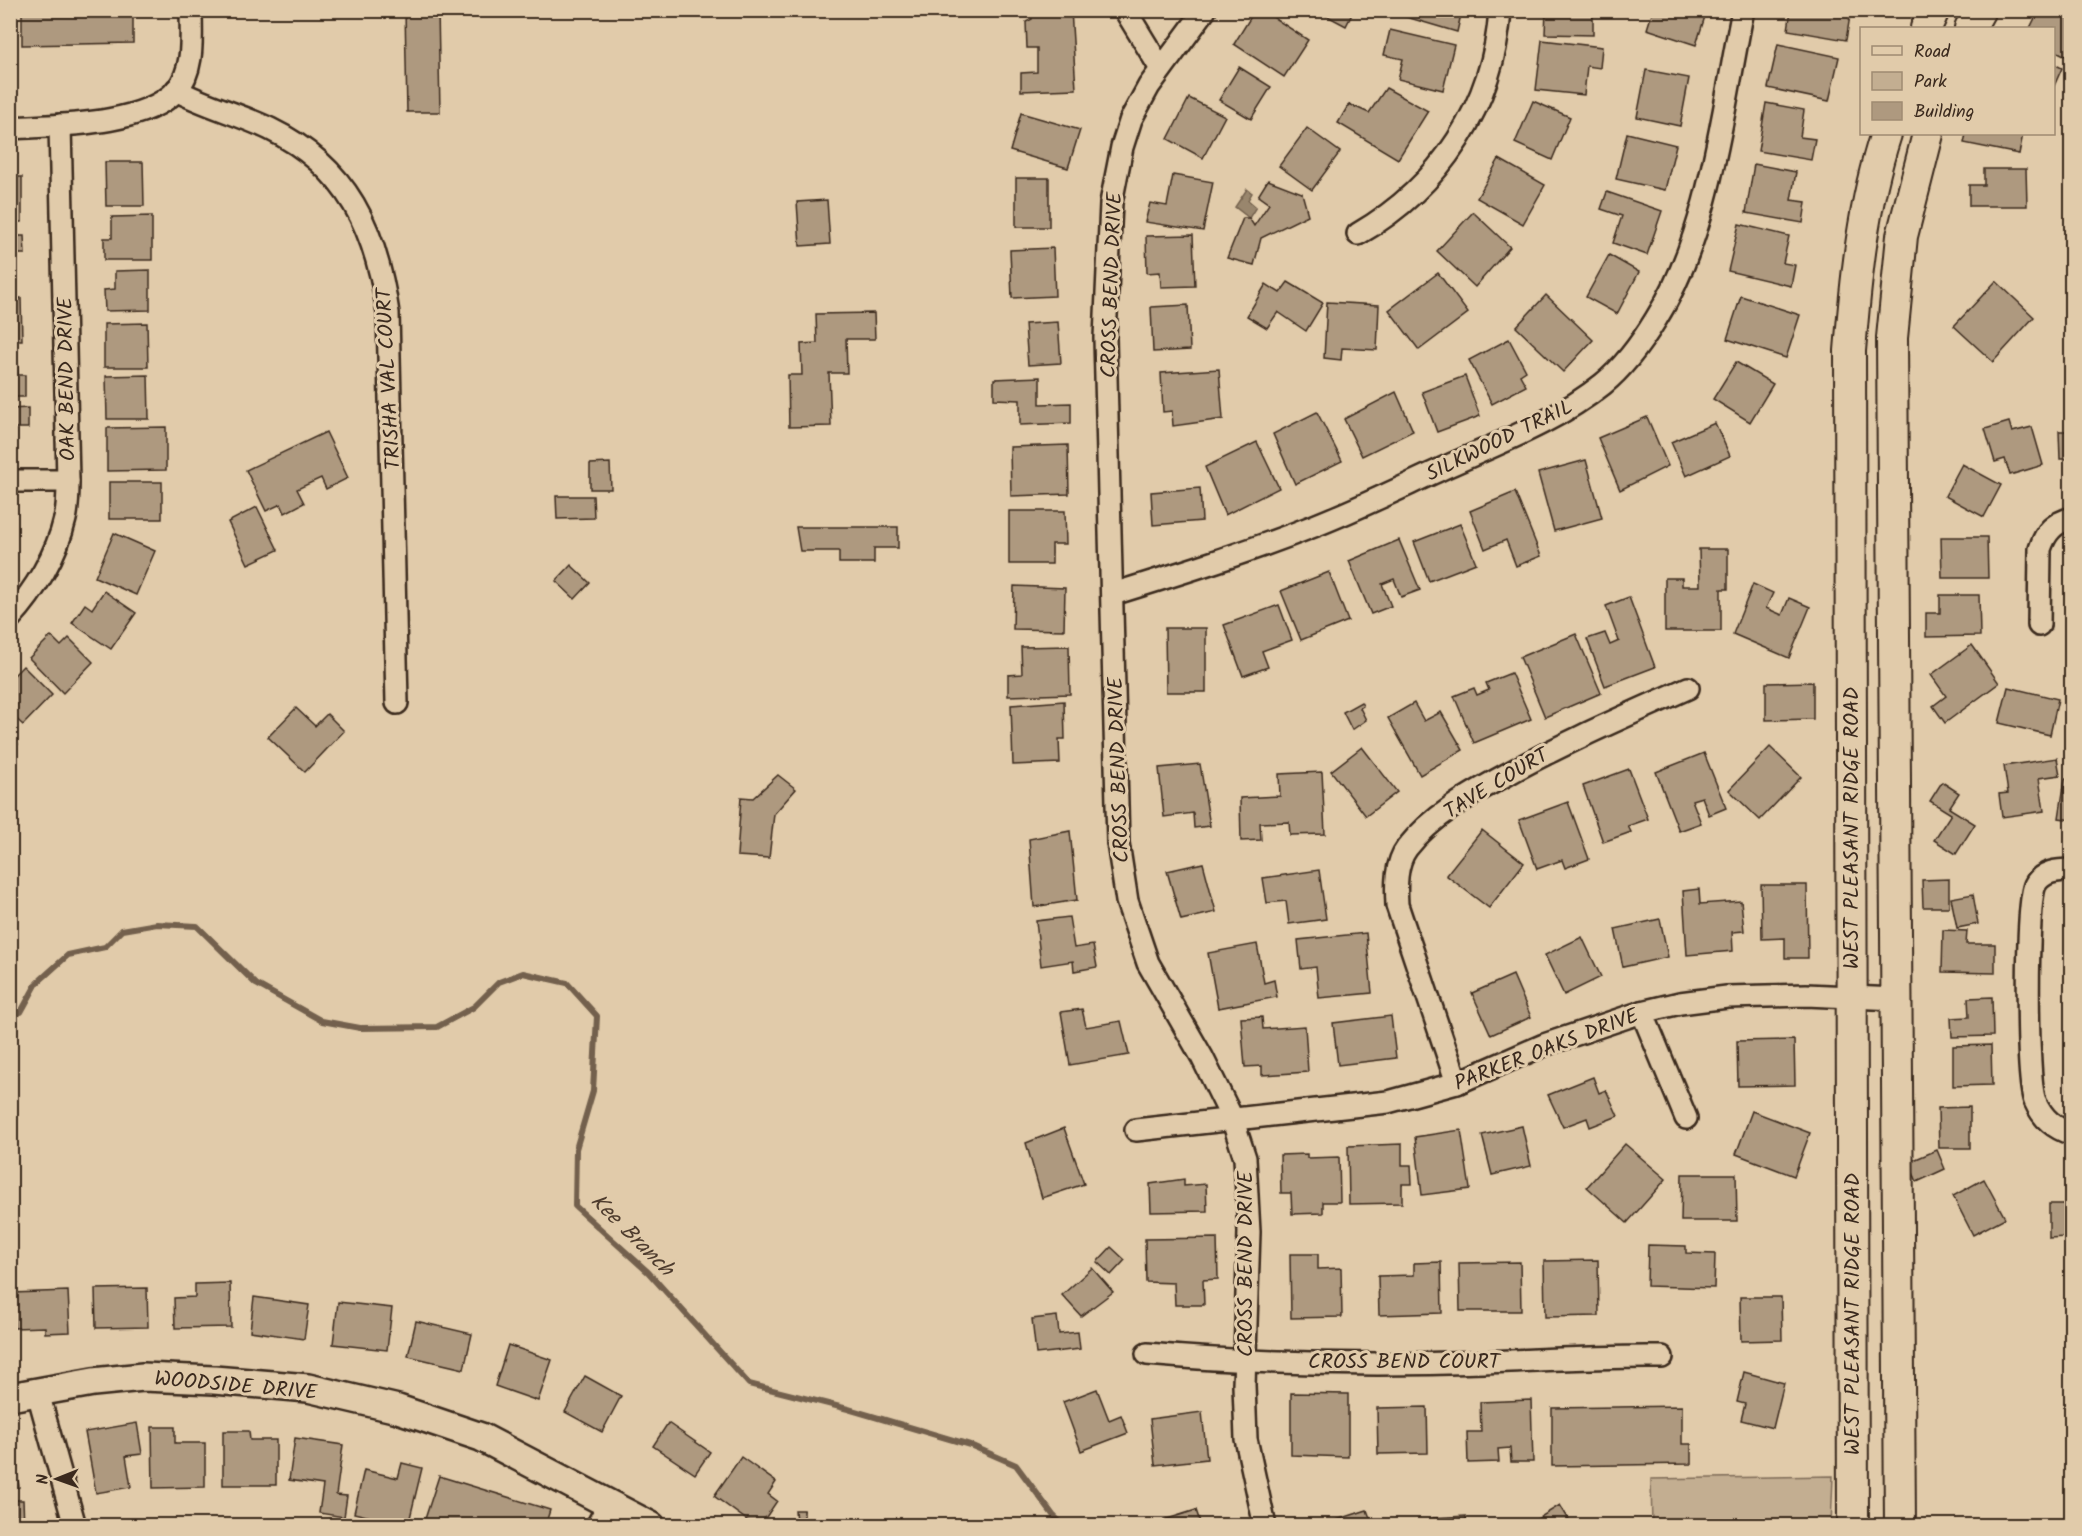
<svg xmlns="http://www.w3.org/2000/svg" width="2082" height="1536" viewBox="0 0 2082 1536" font-family="Kalam,sans-serif">
<rect width="100%" height="100%" fill="#e1cbaa"/>
<filter id="ink" filterUnits="userSpaceOnUse"><feTurbulence type="fractalNoise" baseFrequency=".0167" numOctaves="2"/><feDisplacementMap in="SourceGraphic" scale="12" xChannelSelector="R" yChannelSelector="G"/><feConvolveMatrix kernelMatrix="1 2 1 2 8 2 1 2 1" color-interpolation-filters="sRGB"/></filter>
<g filter="url(#ink)">
<path fill="#c3ae91" stroke="#7f6c58" stroke-width="1.5" d="M1833 1476 1831 1525H1652L1651 1479Z"/>
<path fill="#99866d" stroke="#73614d" stroke-width="1.5" d="M1247 189 1252 193 1248 200 1256 207 1249 218 1235 207Z"/>
<g fill="none" stroke-linecap="round" stroke-linejoin="round">
<path stroke="#73614d" stroke-width="6" d="M10 1016 21 1012 37 983 68 955 105 947 122 930 157 924 197 926 256 984 322 1021 360 1028 437 1027 474 1007 499 982 523 973 567 983 597 1016 593 1091 576 1149 575 1206 648 1272 749 1384 848 1409 970 1445 1016 1465 1053 1515 1064 1526"/>
</g>
<g fill="#ae997f" stroke="#3b2a1e" stroke-width="1.5">
<path d="M22 10H133V43L22 45Z"/>
<path d="M405 10H438L440 112H407Z"/>
<path d="M1031 10H1071L1076 89 1021 91V73L1037 72V48H1027L1026 22 1032 19Z"/>
<path d="M1255 10H1262L1308 40 1284 77 1234 44Z"/>
<path d="M1316 10H1354L1346 26Z"/>
<path d="M1397 10H1462L1457 32 1396 14Z"/>
<path d="M1546 10H1593V35L1545 34Z"/>
<path d="M1653 10H1707L1696 45 1647 29Z"/>
<path d="M1791 10H1851L1846 40 1788 30Z"/>
<path d="M2039 10 2072 12 2070 58 2054 50V28H2030Z"/>
<path d="M1390 30 1454 45 1443 90 1398 79 1403 59 1384 55Z"/>
<path d="M1542 40 1602 47 1600 68 1587 66 1584 95 1536 90Z"/>
<path d="M1778 44 1839 57 1829 101 1768 88Z"/>
<path d="M2054 64 2062 68 2054 86Z"/>
<path d="M1239 67 1271 87 1251 119 1219 100Z"/>
<path d="M1646 70 1689 78 1680 126 1637 117Z"/>
<path d="M1386 88 1428 111 1398 159 1338 123 1349 104 1369 113Z"/>
<path d="M1189 98 1225 116 1203 158 1168 139Z"/>
<path d="M1533 101 1570 117 1552 160 1515 143Z"/>
<path d="M1766 103 1804 110 1800 137 1815 139 1811 160 1758 151Z"/>
<path d="M1021 113 1080 130 1068 168 1010 151Z"/>
<path d="M1307 128 1340 152 1312 190 1279 166Z"/>
<path d="M1627 133 1676 145 1665 190 1616 179Z"/>
<path d="M1966 134H2023L2019 154 1964 143Z"/>
<path d="M1499 159 1545 185 1523 224 1477 198Z"/>
<path d="M105 162H143L144 206H106Z"/>
<path d="M1754 164 1796 172 1791 200 1806 202 1803 223 1746 213Z"/>
<path d="M1984 169H2026L2027 206H1969V185H1984Z"/>
<path d="M1173 175 1213 182 1203 231 1145 222 1150 203 1167 206Z"/>
<rect x="10" y="177" width="12" height="45"/>
<rect x="1016" y="178" width="33" height="49"/>
<path d="M1268 180 1302 193 1308 215 1261 238 1254 265 1227 258 1243 218H1249L1254 226 1269 204 1258 196Z"/>
<path d="M1607 192 1662 211 1647 255 1613 243 1622 216 1601 209Z"/>
<path d="M827 200 830 244 800 246 797 202Z"/>
<path d="M1473 212 1510 247 1475 287 1437 251Z"/>
<path d="M152 216V260H104V238H112V217Z"/>
<path d="M1739 224 1789 236 1783 263 1795 265 1791 286 1728 271Z"/>
<path d="M1193 235 1195 286 1161 287 1160 272 1147 273 1146 236Z"/>
<path d="M10 236H24L25 254H12V280Z"/>
<path d="M1053 248 1055 296 1012 298 1010 250Z"/>
<path d="M1609 255 1639 272 1617 314 1586 297Z"/>
<path d="M150 270V310L105 311 104 290 115 289V271Z"/>
<path d="M1438 273 1468 313 1419 350 1389 310Z"/>
<path d="M1996 281 2034 317 1993 362 1954 326Z"/>
<path d="M1288 282 1323 303 1306 331 1278 312 1267 328 1247 316 1266 284 1280 293Z"/>
<path d="M1546 295 1593 340 1563 372 1516 327Z"/>
<path d="M1741 296 1800 315 1786 358 1727 339Z"/>
<path d="M10 298H21L22 340H10Z"/>
<path d="M1327 302 1379 305 1377 350 1342 348 1341 360 1324 358Z"/>
<path d="M1188 305 1190 350 1153 352 1151 307Z"/>
<path d="M874 313 875 339H846L847 373H829L831 426 789 427 788 375H802L801 344 817 343 816 314Z"/>
<path d="M1058 322 1061 363 1028 365 1025 324Z"/>
<path d="M147 323 148 367H104V324Z"/>
<path d="M1509 339 1526 371 1520 375 1526 386 1492 404 1469 360Z"/>
<path d="M10 354H17L18 375H25V397H10Z"/>
<path d="M1736 362 1773 384 1750 422 1713 399Z"/>
<path d="M1219 369 1223 419 1173 426 1172 411 1163 412 1161 373Z"/>
<path d="M148 375 149 419H107L106 376Z"/>
<path d="M1465 376 1480 416 1437 432 1422 392Z"/>
<path d="M1040 377V404L1071 403V423L1020 425V400L994 399V379Z"/>
<path d="M1396 392 1413 431 1362 456 1344 419Z"/>
<path d="M28 408V428H16V452H10V409Z"/>
<path d="M1317 412 1342 461 1295 484 1273 434Z"/>
<path d="M1647 417 1668 466 1620 490 1598 438Z"/>
<path d="M2009 422 2012 432 2032 427 2043 465 2010 475 2005 459 1995 462 1985 429Z"/>
<path d="M1715 423 1730 456 1686 476 1671 442Z"/>
<path d="M166 427V470L107 471V428Z"/>
<path d="M2059 431H2072V459H2060Z"/>
<path d="M326 432 348 478 326 489 321 478 297 489 304 503 285 513 281 504 266 511 246 470Z"/>
<path d="M1257 442 1279 488 1225 515 1205 467Z"/>
<path d="M1068 445 1069 494 1011 496 1010 447Z"/>
<path d="M1586 460 1602 518 1554 531 1538 473Z"/>
<path d="M610 463 611 489H590V464Z"/>
<path d="M1962 464 2001 485 1984 517 1945 496Z"/>
<rect x="109" y="482" width="53" height="37"/>
<path d="M1200 488 1202 521 1153 525 1151 492Z"/>
<path d="M1515 492 1541 556 1516 566 1506 540 1485 549 1470 511Z"/>
<path d="M556 496H593L594 518 557 519Z"/>
<path d="M257 507 278 550 248 564 228 522Z"/>
<path d="M1009 511H1065L1066 544H1052V564H1009Z"/>
<path d="M1460 524 1476 563 1429 581 1414 542Z"/>
<path d="M796 527H898V548H874V563H839V551H800Z"/>
<path d="M114 533 155 551 136 595 95 577Z"/>
<path d="M1941 537H1987L1988 578H1942Z"/>
<path d="M1399 540 1420 590 1401 597 1394 579 1382 584 1391 606 1371 614 1349 561Z"/>
<path d="M1699 549H1728V589H1721V631H1665V578H1682V586H1700Z"/>
<path d="M571 565 590 583 575 599 556 581Z"/>
<path d="M1329 572 1348 621 1301 640 1281 591Z"/>
<path d="M1753 584 1773 593 1766 608 1782 615 1789 598 1810 607 1789 658 1733 634Z"/>
<path d="M1014 586 1065 588 1064 630 1013 629Z"/>
<path d="M104 591 136 613 111 649 72 623 85 604 92 609Z"/>
<path d="M1940 595H1979L1980 636 1926 637V613H1940Z"/>
<path d="M1629 597 1655 667 1605 686 1587 639 1605 633 1610 645 1619 641 1606 606Z"/>
<path d="M1279 605 1292 640 1262 651 1268 667 1243 676 1224 625Z"/>
<path d="M1165 628H1206V692H1166Z"/>
<path d="M1576 634 1601 693 1545 717 1520 657Z"/>
<path d="M51 636 61 646 69 638 93 662 63 693 29 658Z"/>
<path d="M1972 645 1999 683 1945 723 1933 706 1946 696 1931 675Z"/>
<path d="M1069 646 1070 694 1008 696V675L1022 674 1021 647Z"/>
<path d="M23 666 52 695 23 725 10 713V679Z"/>
<path d="M1511 673 1531 719 1474 743 1454 696 1474 688 1477 695 1489 690 1486 683Z"/>
<path d="M1813 682V719L1766 720V683Z"/>
<path d="M2008 687 2058 699 2050 735 1999 723Z"/>
<path d="M1064 701 1065 739H1059L1060 763 1013 765 1011 705Z"/>
<path d="M1361 702 1363 706 1360 708 1366 720 1352 730 1343 712Z"/>
<path d="M1414 703 1424 721 1441 712 1463 750 1420 775 1388 718Z"/>
<path d="M296 708 315 726 327 714 344 731 305 772 268 737Z"/>
<path d="M10 733 18 744 10 750Z"/>
<path d="M1362 747 1397 792 1366 816 1331 771Z"/>
<path d="M1770 747 1801 777 1760 820 1729 790Z"/>
<path d="M1704 753 1726 808 1709 815 1702 797 1692 800 1701 823 1679 831 1656 772Z"/>
<path d="M2057 758 2060 775 2039 778 2044 811 2002 817 1999 794 2008 793 2004 766Z"/>
<path d="M1200 764 1210 826 1194 828 1193 813 1164 817 1159 768Z"/>
<path d="M1629 769 1648 819 1628 826 1631 832 1603 842 1583 786Z"/>
<path d="M1322 772 1325 834 1290 835 1289 822 1260 823 1261 840 1241 841 1240 798 1280 796 1279 774Z"/>
<path d="M778 775 796 789 774 814 769 858 737 856 741 797 753 798Z"/>
<path d="M2065 779 2072 780V820L2059 818Z"/>
<path d="M1942 782 1959 793 1949 808 1975 824 1956 854 1934 840 1951 814 1930 801Z"/>
<path d="M1568 802 1589 859 1565 868 1562 860 1537 869 1519 820Z"/>
<path d="M1482 830 1524 863 1489 908 1446 875Z"/>
<path d="M1070 831 1077 900 1034 907 1029 839Z"/>
<path d="M1203 863 1216 912 1181 920 1167 871Z"/>
<path d="M1319 870 1326 919 1289 924 1286 901 1267 903 1263 878Z"/>
<path d="M1949 879V907H1923L1922 880Z"/>
<path d="M1761 885H1807L1808 958H1785V938L1762 939Z"/>
<path d="M1699 889 1700 904 1741 901 1744 931 1732 932 1733 951 1687 955 1683 891Z"/>
<path d="M1973 894 1978 924 1957 928 1951 898Z"/>
<path d="M1069 917 1074 948 1093 945 1097 967 1074 971 1073 961 1041 966 1036 921Z"/>
<path d="M1660 919 1668 957 1623 967 1615 929Z"/>
<path d="M2068 924H2072V979H2070Z"/>
<path d="M1943 930 1967 931 1966 944H1995V973L1942 972Z"/>
<path d="M1366 933 1372 993 1319 998 1316 967 1301 969 1298 940Z"/>
<path d="M1582 937 1601 977 1564 995 1545 955Z"/>
<path d="M1257 944 1264 983 1274 980 1277 997 1218 1008 1208 953Z"/>
<path d="M1513 975 1531 1017 1491 1035 1472 993Z"/>
<path d="M1992 997 1993 1036 1952 1037 1951 1018 1969 1017 1968 998Z"/>
<path d="M1082 1009 1086 1027 1121 1021 1129 1055 1070 1065 1061 1012Z"/>
<path d="M1391 1016 1396 1058 1338 1065 1333 1023Z"/>
<path d="M1262 1017 1263 1029 1305 1026 1308 1072 1262 1075V1066L1245 1067 1241 1018Z"/>
<path d="M1794 1040 1795 1085 1738 1086 1737 1041Z"/>
<path d="M1991 1045 1992 1085 1953 1086V1046Z"/>
<path d="M2069 1068H2072V1100H2068Z"/>
<path d="M1593 1077 1599 1093 1606 1090 1618 1116 1590 1127 1587 1118 1563 1127 1548 1095Z"/>
<path d="M1970 1107V1148H1939L1938 1108Z"/>
<path d="M1752 1111 1810 1133 1794 1176 1736 1154Z"/>
<path d="M1522 1126 1531 1166 1492 1175 1482 1135Z"/>
<path d="M1064 1128 1084 1184 1042 1198 1026 1143Z"/>
<path d="M1461 1130 1470 1189 1422 1195 1415 1137Z"/>
<path d="M1402 1144V1165H1411L1412 1184H1402V1203L1349 1204 1348 1146Z"/>
<path d="M1625 1144 1666 1179 1627 1223 1587 1187Z"/>
<path d="M1937 1150 1945 1169 1917 1182 1909 1162Z"/>
<path d="M1307 1154V1158L1339 1157 1340 1202H1323V1213L1292 1214 1291 1193H1281L1280 1155Z"/>
<path d="M1682 1174H1736L1737 1221H1681Z"/>
<path d="M1184 1179V1186L1206 1184 1207 1211 1151 1212 1150 1184Z"/>
<path d="M1984 1179 2005 1218 1973 1235 1953 1196Z"/>
<path d="M2049 1204H2072V1255H2066V1237L2049 1238Z"/>
<path d="M1217 1238 1218 1279 1203 1280 1204 1305H1175L1174 1283 1146 1282 1145 1239Z"/>
<path d="M1648 1245 1686 1246V1253L1715 1254 1714 1288 1647 1286Z"/>
<path d="M1111 1247 1125 1260 1111 1275 1097 1262Z"/>
<path d="M1290 1254H1318V1269L1341 1268 1342 1317 1291 1318Z"/>
<path d="M1598 1260 1599 1316 1545 1317 1544 1261Z"/>
<path d="M1441 1262 1442 1313 1379 1315 1378 1276 1414 1275V1263Z"/>
<path d="M1520 1262 1521 1311H1460L1459 1263Z"/>
<path d="M1092 1268 1113 1292 1081 1316 1062 1295Z"/>
<path d="M230 1283 231 1327 175 1328 174 1298 195 1297V1284Z"/>
<path d="M147 1288 148 1327 96 1328 95 1289Z"/>
<path d="M68 1291 70 1332 45 1333V1327L14 1328 12 1293Z"/>
<path d="M254 1297 309 1305 304 1339 250 1331Z"/>
<path d="M1740 1297H1781L1782 1340 1741 1341Z"/>
<path d="M338 1302 392 1308 387 1350 333 1344Z"/>
<path d="M1057 1316 1059 1334 1078 1332 1080 1349 1036 1354 1032 1319Z"/>
<path d="M416 1321 472 1334 464 1369 408 1356Z"/>
<path d="M508 1345 552 1360 538 1401 495 1386Z"/>
<path d="M1744 1372 1784 1383 1773 1428 1741 1420 1745 1404 1737 1402Z"/>
<path d="M585 1376 621 1396 602 1432 565 1412Z"/>
<path d="M1097 1389 1109 1420 1121 1415 1128 1433 1081 1451 1063 1402Z"/>
<path d="M1291 1393 1348 1394V1457L1291 1455Z"/>
<path d="M1531 1400 1533 1462H1511L1510 1448 1498 1449 1499 1462 1468 1463 1467 1432H1481L1480 1402Z"/>
<path d="M1682 1406V1444H1691V1464L1552 1466V1408Z"/>
<path d="M1427 1407 1428 1453 1378 1454 1377 1408Z"/>
<path d="M1202 1412 1207 1459 1155 1465 1150 1419Z"/>
<path d="M137 1423 142 1454 126 1456 131 1487 96 1493 85 1432Z"/>
<path d="M668 1423 710 1452 695 1474 653 1446Z"/>
<path d="M152 1427H175V1443H205V1487L153 1488Z"/>
<path d="M223 1431H249L250 1440H276V1485H223Z"/>
<path d="M11 1432 19 1487 10 1488V1433Z"/>
<path d="M295 1438 343 1445 336 1495 347 1496 344 1517 319 1513 323 1485 289 1480Z"/>
<path d="M741 1457 776 1482 768 1494 777 1501 760 1526H755L714 1496Z"/>
<path d="M402 1463 422 1468 408 1526 354 1513 364 1470 398 1478Z"/>
<path d="M439 1476 550 1510 545 1526H445L425 1519Z"/>
<path d="M10 1500H23L24 1526H10Z"/>
<path d="M1560 1505 1573 1526H1537L1534 1521Z"/>
<path d="M795 1510H804V1526H784V1522H796Z"/>
<path d="M1196 1510 1201 1525 1217 1520 1218 1526H1183L1181 1521 1166 1526 1164 1520Z"/>
<path d="M1367 1510 1373 1526H1318Z"/>
<path d="M1466 1516V1526H1433V1518Z"/>
</g>
<g fill="none" stroke-linecap="round" stroke-linejoin="round">
<g stroke="#3b2a1e" stroke-width="26">
<g id="minor">
<path d="M1125 10 1161 69"/>
<path d="M1205 10 1149 86 1131 119 1122 147 1111 203 1105 338 1118 843 1127 901 1148 963 1202 1057 1232 1118 1245 1158 1249 1232 1244 1385 1246 1439 1265 1526"/>
<path d="M176 90C206 106 239 114 270 129 348 167 376 230 388 313L397 703"/>
<path d="M10 128C56 125 142 126 176 91 195 70 191 36 191 10"/>
<path d="M1358 234C1440 187 1494 105 1500 10"/>
<path d="M10 481H68"/>
<path d="M1113 594C1181 573 1248 552 1314 526 1360 508 1404 486 1448 466 1501 442 1557 421 1603 384 1624 367 1642 342 1656 319 1710 234 1723 108 1743 10"/>
<path d="M10 618C35 591 57 554 65 519 68 507 68 494 68 481L60 125"/>
<path d="M2039 625 2040 549C2046 531 2054 523 2072 518"/>
<path d="M2072 870C2058 870 2042 871 2035 885 2026 905 2026 1080 2035 1101 2043 1119 2054 1128 2072 1134"/>
<path d="M1642 1012 1686 1118"/>
<path d="M1457 1083 1397 905C1396 887 1395 864 1407 848 1432 816 1471 794 1506 775 1565 742 1626 716 1688 688"/>
<path d="M1136 1130 1388 1102 1457 1083 1544 1045 1642 1012 1680 1003 1727 997 1806 995 1896 999"/>
<path d="M1147 1354C1259 1364 1372 1366 1484 1362 1544 1360 1602 1356 1662 1357"/>
<path d="M38 1393 75 1526"/>
<path d="M597 1526 608 1506"/>
</g>
</g>
<g stroke="#3b2a1e" stroke-width="32">
<path id="tertiary" d="M10 1397 93 1382 143 1377 214 1380 308 1388 398 1409 481 1437 651 1526"/>
</g>
<g stroke="#3b2a1e" stroke-width="34">
<g id="secondary">
<path d="M1926 28 1934 10"/>
<path d="M1970 28 1980 10"/>
<path d="M1853 1526 1850 351C1856 277 1863 204 1886 134"/>
<path d="M1900 1526 1892 338 1902 236 1928 134"/>
</g>
</g>
<use href="#minor" stroke="#e1cbaa" stroke-width="21"/>
<use href="#tertiary" stroke="#e1cbaa" stroke-width="27"/>
<use href="#secondary" stroke="#e1cbaa" stroke-width="30"/>
</g>
</g>
<g text-anchor="middle" stroke-width="6" stroke-linejoin="round" paint-order="stroke">
<g font-size="21" fill="#3b2a1e" stroke="#e1cbaa">
<text transform="translate(1111 285) rotate(-88)" y="7">CROSS BEND DRIVE</text>
<text transform="translate(66 379) rotate(-91)" y="7">OAK BEND DRIVE</text>
<text transform="translate(388 379) rotate(-93)" y="7">TRISHA VAL COURT</text>
<text transform="translate(1499 440) rotate(-26)" y="7">SILKWOOD TRAIL</text>
<text transform="translate(1118 770) rotate(-92)" y="7">CROSS BEND DRIVE</text>
<text transform="translate(1496 783) rotate(-31)" y="7">TAVE COURT</text>
<text transform="translate(1851 828) rotate(-90)" y="7">WEST PLEASANT RIDGE ROAD</text>
<text transform="translate(1546 1049) rotate(-21)" y="7">PARKER OAKS DRIVE</text>
<text transform="translate(1245 1264) rotate(-90)" y="7">CROSS BEND DRIVE</text>
<text transform="translate(1852 1314) rotate(-90)" y="7">WEST PLEASANT RIDGE ROAD</text>
<text x="1404" y="1368">CROSS BEND COURT</text>
<text transform="translate(236 1385) rotate(5)" y="7">WOODSIDE DRIVE</text>
</g>
<g font-size="22" font-style="italic" fill="#4e3c2e" stroke="#e1cbaa">
<text transform="translate(633 1234) rotate(45)" y="8">Kee Branch</text>
</g>
</g>
<rect width="2082" height="1536" fill="none" stroke="#e1cbaa" stroke-width="36"/>
<rect x="18" y="18" width="2046" height="1500" fill="none" stroke="#3b2a1e" stroke-width="2" filter="url(#ink)"/>
<rect x="1860" y="27" width="195" height="108" fill="#e1cbaa" stroke="#9f8b72" stroke-width="1.5"/>
<rect x="1872" y="46" width="30" height="9" fill="#e1cbaa" stroke="#9f8b72" stroke-width="1.5"/>
<text x="1914" y="57" font-size="18" fill="#3b2a1e">Road</text>
<rect x="1872" y="72" width="30" height="18" fill="#c3ae91" stroke="#9f8b72" stroke-width="1.5"/>
<text x="1914" y="87" font-size="18" fill="#3b2a1e">Park</text>
<rect x="1872" y="102" width="30" height="18" fill="#ae997f" stroke="#9f8b72" stroke-width="1.5"/>
<text x="1914" y="117" font-size="18" fill="#3b2a1e">Building</text>
<g transform="translate(57 1479) rotate(269)" stroke="#e1cbaa" stroke-width="4.5" paint-order="stroke">
<path d="M0-4.5L10 22L0 15L-10 22Z" fill="#3b2a1e"/>
<text y="-9" font-size="16" font-weight="bold" text-anchor="middle" fill="#3b2a1e">N</text>
</g>
</svg>
